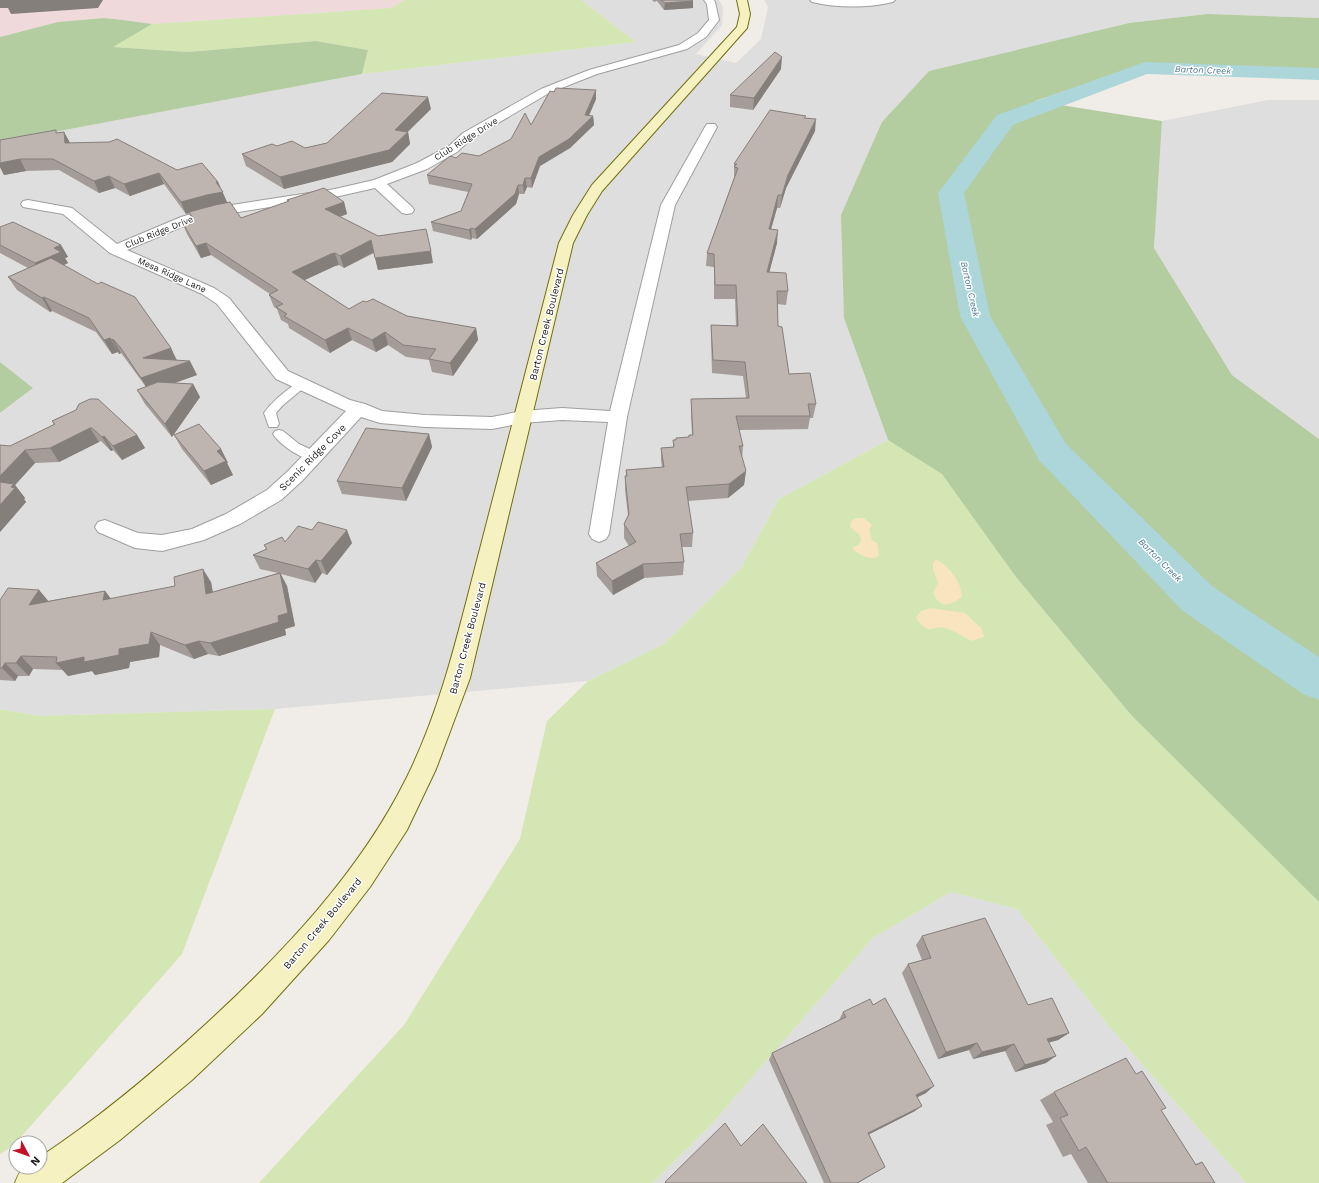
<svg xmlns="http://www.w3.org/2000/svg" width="1319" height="1183" viewBox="0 0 1319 1183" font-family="'Work Sans',sans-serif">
<rect width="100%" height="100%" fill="#f0ece8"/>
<g fill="#dfdede">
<path d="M581 0H719L723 7 722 25 696 54 736 63 761 39 768 7 764 0H1319V18L1207 14 1129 23 929 71 882 122 844 318 888 440 779 499 741 568 664 644 588 681 275 709 39 716 0 709V413L33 388 0 362V144L22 138 362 74 636 42Z"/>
<path d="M1268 100H1319V439L1232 375 1154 248 1162 121Z"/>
<path d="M951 892 1017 909 1108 1025 1246 1183H653L709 1127 873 938Z"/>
</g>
<path fill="#efd9db" d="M0 0H404L392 8 152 24 123 20 104 18 58 22 0 37Z"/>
<g fill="#d3e6b3">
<path d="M404 0H581L636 42 362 74 368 50 316 41 188 52 112 47 152 24 391 8Z"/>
<path d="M888 440 942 473 1016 577 1132 716 1319 902V1183H1246L1108 1025 1017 909 951 892 873 938 709 1127 653 1183H259L404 1025 520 839 547 721 588 681 664 644 741 568 779 499Z"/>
<path d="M0 709 39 716 275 709 182 954 13 1146 0 1154Z"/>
</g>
<g fill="#b3cca0">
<path d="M1207 14 1319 18V69L1147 64 1035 101 1162 121 1154 248 1232 375 1319 439V902L1132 716 1016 577 942 474 888 440 844 318 841 215 882 122 929 71 1129 23Z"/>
<path d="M104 18 123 20 152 24 113 47 188 52 316 41 368 50 362 74 22 138 0 144V37L58 22Z"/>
<path d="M0 362 33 388 0 413Z"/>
</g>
<g fill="#f9e5bd">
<path d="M856 518H864L872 525 869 530 872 540 877 543 879 555C871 562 862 555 854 551L853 547 859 545 861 539 859 534 850 527 851 521Z"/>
<path d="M936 559C950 568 961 580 962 597 950 605 941 610 933 593L938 583 933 569V563Z"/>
<path d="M930 608 965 613 982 629 984 637 971 641C964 637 956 632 948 629 931 623 931 639 916 618L921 611Z"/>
</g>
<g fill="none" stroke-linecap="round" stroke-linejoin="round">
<path fill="#acd6da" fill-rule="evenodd" d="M1145 62 1319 68V80L1147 74 1013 125 964 193 990 316 1066 444 1213 587 1319 657V700L1303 694 1183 611 1039 460 960 316 938 193 942 188 997 115Z"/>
<g stroke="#9e9e9e" stroke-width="2">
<g id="lane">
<path d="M302 381 306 382 308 384 306 386 282 406 276 413 279 424 277 427H269L264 413C273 400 286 391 298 382Z"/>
<path d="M279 430 283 431 299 444 318 453 320 456 318 459C305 463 280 445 273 434L275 431Z"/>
</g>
</g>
<g stroke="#9e9e9e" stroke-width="2">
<g id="street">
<path d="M704 0H714L715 2 719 20 706 37 687 49 597 74 549 93 471 139 457 152 427 169 387 184 412 207 414 210 412 213 407 214 402 213 375 188 335 197 219 215 191 223 127 250 214 288 229 298 288 371 350 400 365 404 382 411 425 415 492 417 522 411 562 408 610 411 661 205 705 127 707 124H715L717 127 675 205 627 417 609 534 606 539 599 542 592 539 589 534 608 422 562 420 522 423 492 429 425 427 380 423 361 417 302 481 281 500 240 524 204 540 162 551 135 548 98 532 95 527 98 522 105 520 138 533 162 535 192 529 226 514 267 490 288 471 346 411 276 379 217 304 202 294 110 253 63 214 23 207 21 204 23 201 28 200 72 208 117 244 181 217 212 208 335 189 374 180 417 163 449 146 463 133 541 89 589 70 679 45 698 33 709 20 707 4Z"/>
<path d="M810 0H895L893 2C868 8 837 8 812 2Z"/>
</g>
</g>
<g stroke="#716f0e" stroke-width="2">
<path id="secondary" d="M737 0H747L750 14 747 28 602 191 587 215 573 243 470 678 436 769 407 830 370 887 329 940 262 1014 192 1080 120 1140 62 1183H15C21 1167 23 1167 40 1167V1157C99 1118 154 1072 206 1024 283 953 359 873 406 779 443 705 460 624 481 545 507 444 533 344 559 243L573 215 592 185 737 27 740 14Z"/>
</g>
<use href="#lane" fill="#fff" fill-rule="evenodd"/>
<use href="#street" fill="#fff" fill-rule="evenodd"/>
<use href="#secondary" fill="#f5f1c1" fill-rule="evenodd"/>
</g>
<g fill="#a39c98">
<path d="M652 0H692L693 1V8L664 10 657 1 654 2Z"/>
<path d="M781 69 753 110 730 107V95Z"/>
<path d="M596 90V99L589 116H593L594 125 570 148 540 166 532 188 527 187 524 194H519L516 204 477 239 472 238 471 240 433 231 431 222 461 211 468 192 429 184 427 175 456 158 479 156 511 139 531 125Z"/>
<path d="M431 109 408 132 410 144 392 162 284 189 246 166 242 154 277 146 305 148 327 143Z"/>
<path d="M805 118 815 131 786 188 780 208H777L771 230 777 243 769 272 788 291 786 305 777 304 778 326 789 374 816 404 813 418H810L808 429 739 430 743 446 742 458 746 471 744 485 728 498 688 501 693 533 692 547H682L684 562 683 575 644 578 613 595 597 576 596 563 629 546 624 538V524L628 515 625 490V476H626V470L662 467 661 461V448L673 447V440L689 437 692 435 691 413V399L746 398 743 376 712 373 711 339V325L736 326 735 299H714V267L706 266 707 253 734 178V164Z"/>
<path d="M64 132 70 143 177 170 218 182 227 203 241 218 288 202 287 200 344 202 347 214 340 217 433 263 378 270 374 253 344 268 339 265 335 266 305 280 349 309 366 302 407 316 476 328 478 340 453 376 432 372 429 360 406 357 388 345 376 352 352 340 330 353 289 328 288 324 281 320 277 309 274 307 269 295 270 294 211 255 201 258 187 234 182 222 191 219 189 213 186 214 164 184 130 196 115 188 99 193 59 170 26 171 4 175 0 167V140Z"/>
<path d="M0 227 61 245 68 257 65 258 68 263 64 265 171 348 177 360 197 375 175 383 193 384 200 397 172 437 145 404 137 390 146 387 127 361 121 353 119 354 118 352 112 354 96 332 52 311 50 312 17 290 8 277 28 268 0 253Z"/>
<path d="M52 421 137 435 145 448 122 460 113 450 111 451 101 441 59 462 35 463 15 485 25 498 24 499 26 502 0 532 10 446 54 425Z"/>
<path d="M429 434 432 447 406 501 342 494 337 481Z"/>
<path d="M174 435 221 449 228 463H227L233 475 211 485 182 449Z"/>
<path d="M285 542 352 543 327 575 322 573 315 583 281 574 287 586 295 626 285 629 286 635 219 656 208 654 194 659 160 645 159 657 130 662 129 668 95 675 92 671 68 676 63 670 33 669 29 676H18L15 681 0 680V600L39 590 48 601 105 591 111 599 211 582 213 592 278 573 260 569 253 555 266 549 264 545Z"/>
<path d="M922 936 1069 1033 1058 1040 1049 1042 1046 1063 1015 1072 1005 1051 973 1059 969 1050 938 1059 902 973 908 964 922 960 916 945Z"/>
<path d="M843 1012 926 1093 918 1097 915 1111 869 1134 885 1167 858 1183H824L769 1060 772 1053 839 1020Z"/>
<path d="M1136 1074 1161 1110 1195 1164 1202 1162 1215 1183H1088L1071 1154 1063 1157 1046 1125 1053 1122 1040 1100 1054 1092Z"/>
</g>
<g fill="#857f7c">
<path d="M0 0H103L98 8 11 14 8 8H0Z"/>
<path d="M693 1V8L664 10 665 3Z"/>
<path d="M782 57 781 69 753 110 754 98Z"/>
<path d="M596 90V99L585 124V115Z"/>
<path d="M428 97 431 109 407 132H408L410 144 392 162 284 189 280 177 395 130Z"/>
<path d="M593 116 594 125 570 148 540 166 532 188 531 178 539 157Z"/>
<path d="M816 119 815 131 786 188 780 208 782 195 788 175Z"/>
<path d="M64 132 70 143H65Z"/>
<path d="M20 159 26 171 4 175 0 167V163Z"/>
<path d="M159 173 164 184 130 196 124 184Z"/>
<path d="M109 176 115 188 99 193 94 181Z"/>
<path d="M525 178 527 187 524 194 523 185Z"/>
<path d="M216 182H218L228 204 212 207 186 214 181 202Z"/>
<path d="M518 185 519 194 516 204 477 239 475 229Z"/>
<path d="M778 195 777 208 767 242 769 229Z"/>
<path d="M344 202 347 214 328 221 325 209Z"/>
<path d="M471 228 472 238 471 240 469 230Z"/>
<path d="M778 230 777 243 766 285 767 272Z"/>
<path d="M371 240 374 252 344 268 340 256Z"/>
<path d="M206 243 211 255 201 258 196 246Z"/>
<path d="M61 245 68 257 65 258 68 263 42 275 35 263 54 248Z"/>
<path d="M431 251 433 263 378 270 375 258Z"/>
<path d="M335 253 339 265 335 266 296 284 292 272 331 254Z"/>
<path d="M44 297 52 311 50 312 42 298Z"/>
<path d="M348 328 352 340 330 353 325 340Z"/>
<path d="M476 328 478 340 453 376 450 363Z"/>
<path d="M385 332 388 345 376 352 372 340Z"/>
<path d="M110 338 118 352 112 354 104 340Z"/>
<path d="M113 339 121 353 119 354 112 340Z"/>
<path d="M171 348 177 362 143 358Z"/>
<path d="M190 361 197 375 149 392 141 378Z"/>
<path d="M193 384 200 397 172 437 165 424Z"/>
<path d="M90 428 99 442 59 462 50 448Z"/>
<path d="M429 434 432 447 406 501 402 488Z"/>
<path d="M137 435 145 448 122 460 113 446Z"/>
<path d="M104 436 113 450 111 451 102 437Z"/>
<path d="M221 449 228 463H227L233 475 211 485 204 471 217 451Z"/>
<path d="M25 450 35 463 15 485 25 498 24 499 26 502 0 532V476Z"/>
<path d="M746 471 744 485 728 498 729 484Z"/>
<path d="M347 530 352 543 327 575 321 561Z"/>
<path d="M316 560 322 573 315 583 308 569Z"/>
<path d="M643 564 644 578 613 595 612 581Z"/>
<path d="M203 569 211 582 215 608 206 594Z"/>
<path d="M280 573 287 586 295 626 285 629 286 635 219 656 210 643 278 616Z"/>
<path d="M39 590 50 603 29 605Z"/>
<path d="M105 591 115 604 103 600Z"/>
<path d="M151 632 160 645 159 657 130 662 129 668 95 675 92 671 68 676 56 663 119 649Z"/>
<path d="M199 641 208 654 194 659 185 645Z"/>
<path d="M21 656 33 669 29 676 16 663Z"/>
<path d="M5 663 18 676 15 681 2 668Z"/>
<path d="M1069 1033 1058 1040 1037 1046 1047 1039Z"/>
<path d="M977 1043 969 1050 938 1059 946 1052Z"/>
<path d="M1014 1044 1005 1051 973 1059 982 1052Z"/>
<path d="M1056 1056 1046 1063 1015 1072 1025 1065Z"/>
<path d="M934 1086 926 1093 909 1101 916 1095Z"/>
<path d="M922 1106 915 1111 862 1138 868 1133Z"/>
<path d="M885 1167 858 1183H857Z"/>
</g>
<g fill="#beb5b1" stroke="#857f7c">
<path d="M661 0H692L693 1 665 3Z"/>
<path d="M775 52 782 57 754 98 730 95Z"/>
<path d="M556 88 596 90 585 115 593 116 569 139 539 157 531 178H525L523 185H518L515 194 475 229 471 228 469 230 431 222 461 211 472 184 427 175 450 156 456 158 462 153 479 156 511 139 525 113 531 125 550 91 554 92Z"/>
<path d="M382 93 428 97 395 130 408 132 389 150 280 177 242 154 272 144 277 146 292 141 305 148 327 143Z"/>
<path d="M770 110 806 116 804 118 816 119 788 175 782 195H778L769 229 778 230 767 272 786 273 788 291H777L778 326 782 327 789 374 810 373 816 404H808L810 416H736L743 446H739L746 471 729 484 686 487 693 533 680 534 684 562 643 564 612 581 596 563 636 542 624 524 629 514 625 476H627L626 470 664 467 661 448 674 447 673 440H676V438L689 437V435H693L691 399 749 398 745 362 713 360 711 325 738 326 736 285H715L714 254 707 253 738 168 734 167 737 164H734Z"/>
<path d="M56 130V133L64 132 65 143 109 142 117 139 177 170 202 163 218 182H216L223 192 207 195 181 202 159 173 124 184 109 176 94 181 53 159H20L0 163V140Z"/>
<path d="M324 188 344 202 325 209 378 236 426 229 431 251 375 258 371 240 340 256 335 253 331 254 292 272 349 309 363 301 366 302 373 299 407 316 476 328 450 363 429 359 436 349 403 345 385 332 372 340 348 328 325 340 284 316 287 314 276 307 283 304 269 295 278 290 206 243 196 246 182 222 193 218 189 212 215 205 230 202 241 218 289 201 287 200Z"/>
<path d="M13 222 61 245 54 248 61 252 35 263 0 245V227Z"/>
<path d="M51 258 98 284 101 282 135 297 171 348 143 358 190 361 141 378 120 347 113 339 112 340 110 338 104 340 89 318 44 297 42 298 8 277Z"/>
<path d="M158 382 193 384 165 424 137 390Z"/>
<path d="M90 399H98L137 435 113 446 104 436 102 437 92 428H90L50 448 25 450 0 476V445L10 446 55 424 52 421 76 410 79 404Z"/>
<path d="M199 424 221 449 217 451 226 461 204 471 174 435Z"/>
<path d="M366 428 429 434 402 488 337 481Z"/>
<path d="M0 482 14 484 11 487 15 488 0 505Z"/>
<path d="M318 522 347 530 321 561 316 560 308 569 253 555 267 549 264 545 282 537 285 542 298 526 312 530Z"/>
<path d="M203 569 206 594 280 573 288 613 278 616 279 622 210 643 199 641 185 645 151 632 149 644 119 649V655L84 662V657L56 663 57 657 21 656 16 663H5L2 668H0V600L8 588 39 590 29 605 105 591 103 600 175 586 174 577Z"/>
<path d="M985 918 1028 1005 1052 998 1069 1033 1047 1039 1056 1056 1025 1065 1014 1044 982 1052 977 1043 946 1052 908 964 931 958 922 936Z"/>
<path d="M885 998 934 1086 916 1095 922 1106 868 1133 885 1167 857 1183H831L772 1053 846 1017 843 1012 870 999 873 1005Z"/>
<path d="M1126 1058 1136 1074 1142 1071 1166 1108 1161 1110 1196 1165 1202 1162 1215 1183H1108L1086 1147 1079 1151 1060 1118 1068 1115 1054 1092Z"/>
<path d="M725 1123 741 1146 763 1124 807 1183H666L665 1182Z"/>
</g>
<g text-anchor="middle" stroke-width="3" stroke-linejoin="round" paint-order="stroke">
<g font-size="9" font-style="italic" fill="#4a7893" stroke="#fff">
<text transform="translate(1203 70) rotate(2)" y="3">Barton Creek</text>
<text transform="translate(970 289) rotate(77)" y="3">Barton Creek</text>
<text transform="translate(1160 560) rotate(45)" y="3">Barton Creek</text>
</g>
<g font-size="9" fill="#212121" stroke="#fff">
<text transform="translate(466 139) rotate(-32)" y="3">Club Ridge Drive</text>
<text transform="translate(159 232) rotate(-22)" y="3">Club Ridge Drive</text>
<text transform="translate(172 275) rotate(24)" y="3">Mesa Ridge Lane</text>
</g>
<g font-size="10" fill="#212121" stroke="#fff">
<text transform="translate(546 324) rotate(-76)" y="4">Barton Creek Boulevard</text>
<text transform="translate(312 457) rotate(-45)" y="4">Scenic Ridge Cove</text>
<text transform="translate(467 638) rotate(-75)" y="4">Barton Creek Boulevard</text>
<text transform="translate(322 923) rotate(-50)" y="4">Barton Creek Boulevard</text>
</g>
</g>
<g transform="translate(28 1155) rotate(131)"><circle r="19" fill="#ffffff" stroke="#a6a6a6"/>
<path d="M0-3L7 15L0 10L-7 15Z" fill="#c11028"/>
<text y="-6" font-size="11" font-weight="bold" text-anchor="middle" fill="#212121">N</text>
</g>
</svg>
